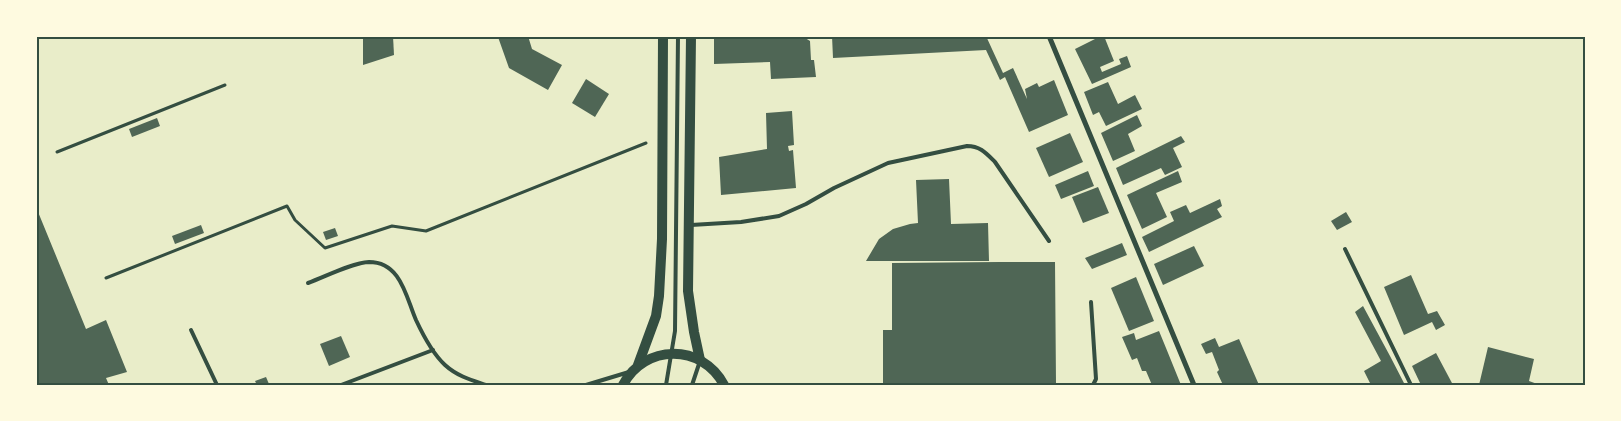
<svg xmlns="http://www.w3.org/2000/svg" width="1621" height="421" viewBox="0 0 1621 421" font-family="Karla,sans-serif">
<rect width="100%" height="100%" fill="#e9edc9"/>
<g fill="#4f6655">
<path d="M363 36H393L394 55 363 65Z"/>
<path d="M528 36 532 49 562 65 548 90 509 68 498 37Z"/>
<path d="M714 36H802L810 41 811 60H814L816 77 771 79 770 62 714 64Z"/>
<path d="M832 36H986L1003 73 1013 68 1027 99 1025 89 1037 83 1039 87 1054 80 1068 115 1029 132 1005 77 1000 80 986 50 833 58Z"/>
<path d="M1101 36H1104L1114 61 1100 67 1102 72 1121 64 1119 59 1127 56 1131 67 1092 84 1075 49Z"/>
<path d="M586 79 609 94 595 117 572 103Z"/>
<path d="M1108 82 1118 104 1135 95 1142 109 1106 126 1099 112 1093 115 1084 92Z"/>
<path d="M792 111 794 145 788 146 789 151 793 150 796 188 721 195 719 157 767 149 766 113Z"/>
<path d="M1137 115 1142 126 1128 134 1135 151 1113 161 1101 133Z"/>
<path d="M157 118 160 126 132 137 129 129Z"/>
<path d="M1070 133 1083 162 1049 177 1036 148Z"/>
<path d="M1181 136 1185 142 1173 148 1182 167 1165 175 1161 168 1123 185 1116 168Z"/>
<path d="M1088 171 1094 186 1061 199 1055 185Z"/>
<path d="M1178 171 1182 182 1156 193 1167 217 1142 229 1127 195Z"/>
<path d="M949 179 951 224 988 223 989 261H866L879 239 893 229 910 224 918 223 916 180Z"/>
<path d="M1098 187 1109 213 1083 223 1072 197Z"/>
<path d="M1220 199 1222 206 1217 209 1222 217 1149 252 1142 237 1174 221 1170 212 1186 205 1190 213Z"/>
<path d="M36 207 86 329 106 320 127 372 106 378 109 385H36Z"/>
<path d="M1346 212 1352 222 1337 230 1331 221Z"/>
<path d="M201 225 204 233 175 244 172 236Z"/>
<path d="M335 228 338 236 326 240 323 232Z"/>
<path d="M1122 243 1127 255 1092 269 1085 258Z"/>
<path d="M1194 246 1204 266 1163 285 1154 264Z"/>
<path d="M999 262H1055L1056 384 883 385V330H892V263Z"/>
<path d="M1411 275 1428 314 1437 311 1445 325 1436 330 1432 322 1404 335 1384 287Z"/>
<path d="M1136 277 1154 321 1129 331 1111 288Z"/>
<path d="M1363 306 1390 356 1405 385H1371L1364 371 1381 361 1355 312Z"/>
<path d="M1159 331 1166 348 1181 385H1152L1146 371H1142L1137 358 1132 360 1122 337 1134 333 1136 340Z"/>
<path d="M341 336 350 357 329 366 320 344Z"/>
<path d="M1215 338 1219 347 1239 339 1259 385H1223L1217 372 1219 370 1212 352 1206 354 1201 344Z"/>
<path d="M1488 347 1534 359 1529 381 1540 385H1479Z"/>
<path d="M1436 353 1453 385H1421L1412 366Z"/>
<path d="M266 377 269 384 257 385 255 381Z"/>
</g>
<g fill="none" stroke-linecap="round" stroke-linejoin="round">
<g stroke="#344e41" stroke-width="3">
<path d="M57 152 225 85"/>
<path d="M106 278 287 206 295 220 325 248 392 226 426 231 646 143"/>
</g>
<g stroke="#344e41" stroke-width="4">
<path d="M691 225 741 222 779 216 806 204 834 188 888 163 967 146C980 146 986 153 995 162L1049 241"/>
<path d="M1345 249 1411 385"/>
<path d="M308 283C325 277 351 263 369 262 401 262 406 297 416 320 423 335 432 353 445 365 457 376 471 380 486 385"/>
<path d="M1091 302 1096 379 1093 385"/>
<path d="M191 330 217 385"/>
<path d="M341 385 433 350"/>
<path d="M586 385 629 372"/>
<path d="M666 385 675 331 678 36"/>
<path d="M692 385 700 361"/>
</g>
<path stroke="#344e41" stroke-width="5" d="M1049 36 1194 385"/>
<g stroke="#344e41" stroke-width="10">
<path d="M691 36 688 291 694 332 700 360"/>
<path d="M638 365 656 316 659 296 662 239 663 36"/>
<path d="M623 385C644 344 702 343 724 385"/>
</g>
</g>
<rect width="1621" height="421" fill="none" stroke="#fefae0" stroke-width="75"/>
<rect x="38" y="38" width="1546" height="346" fill="none" stroke="#344e41" stroke-width="2"/>
</svg>
